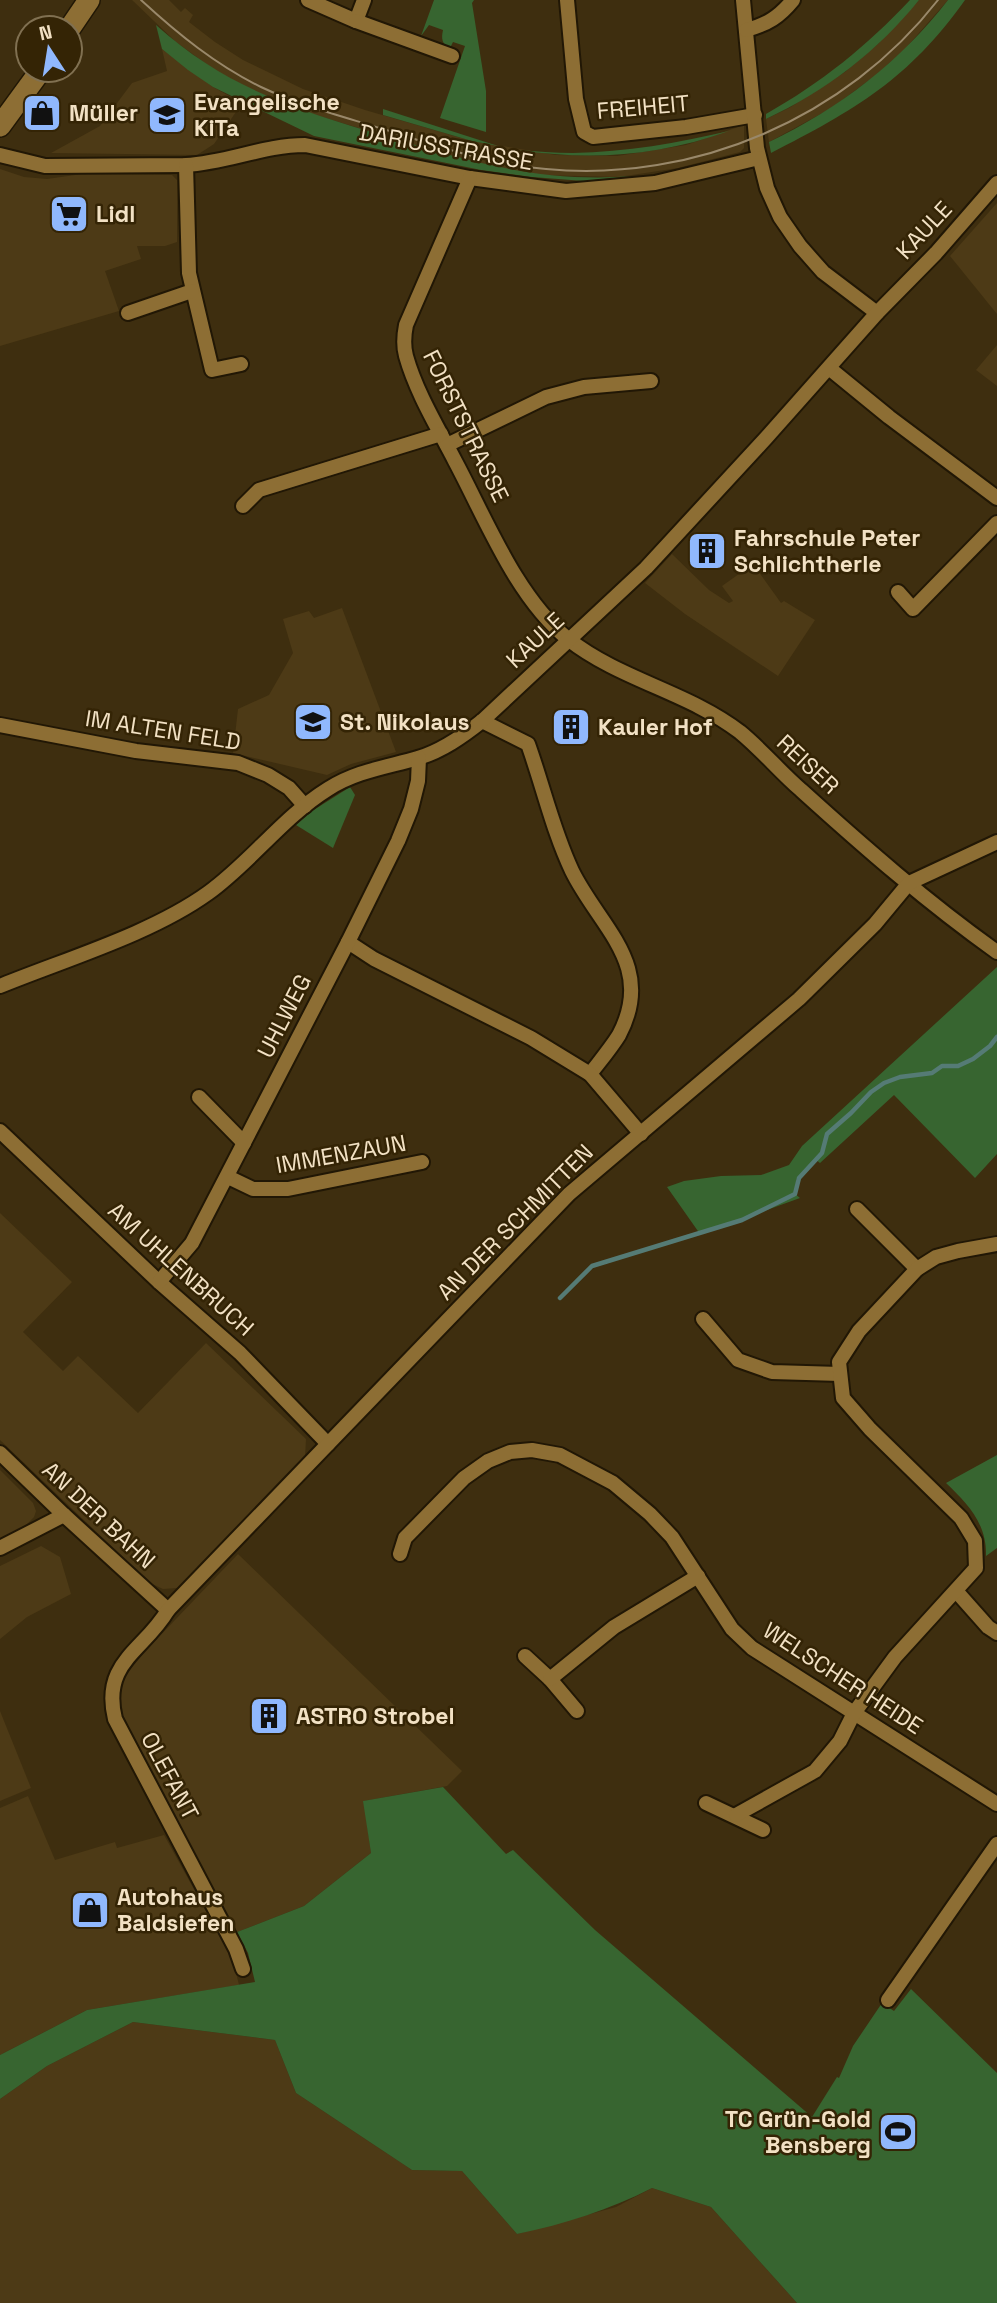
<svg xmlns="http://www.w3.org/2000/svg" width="997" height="2303" viewBox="0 0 997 2303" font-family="'Space Grotesk',sans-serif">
<rect width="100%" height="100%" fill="#3e2e0f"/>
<g fill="#4d3a16">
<path d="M132 0H169L181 12 185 8 193 15 189 22 215 42 243 60 303 89 365 110 472 141 556 155 617 156 686 145 744 125V148L740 152 678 168 619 177 535 175 478 164 309 113 253 91 216 71 176 42Z"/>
<path d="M919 0H948L904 50 876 75 830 109 769 142 766 119 789 108 845 72 879 43Z"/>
<path d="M162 49 213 87 242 103 214 144 197 155 51 153 100 126 132 83 167 71Z"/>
<path d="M0 169 24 177 47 179 82 174 172 175 177 180V242L165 246H137L141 259 105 271 119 311 0 346Z"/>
<path d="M997 203V314L950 256Z"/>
<path d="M997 345V386L976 370Z"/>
<path d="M672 554 709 590 729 603 733 601 722 586 753 564 781 603 784 601 815 620 778 676 685 614 645 583Z"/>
<path d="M342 608 396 752 351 764 327 775 233 753 238 709 269 695 293 653 283 619 309 611 314 618Z"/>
<path d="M0 1213 72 1282 23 1332 63 1371 78 1356 138 1413 206 1343 306 1439 305 1458 185 1583 177 1588 163 1589 150 1583 0 1440Z"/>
<path d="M0 1470 33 1503 36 1511 34 1517 22 1529 0 1539Z"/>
<path d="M41 1546 60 1557 71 1594 27 1617 0 1639V1566Z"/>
<path d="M238 1554 462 1771 447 1786 364 1801 371 1853 304 1906 237 1932 130 1735 121 1710 120 1699 124 1680 133 1664Z"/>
<path d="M0 1711 31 1788 0 1801Z"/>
<path d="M28 1796 55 1860 115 1842 117 1848 164 1835 233 1960 239 1985 87 2010 0 2055V1808Z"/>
<path d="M133 2022 275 2040 296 2093 412 2170 462 2171 517 2234 616 2207 652 2188 711 2207 797 2303H0V2099L47 2066Z"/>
</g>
<g fill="#376530">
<path d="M434 0H474L472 3 486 91V132L440 118 465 46 453 42 450 48C442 44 441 39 443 30L429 25 421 36Z"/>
<path d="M910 0H919C878 51 826 91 766 119V114C821 83 867 46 910 0Z"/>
<path d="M948 0H965C909 79 855 110 771 153L769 142C840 108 900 62 948 0Z"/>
<path d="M156 25C227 89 300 111 389 137 474 163 543 183 634 176L584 181 532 177 481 170 314 136 213 87 188 70 162 49Z"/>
<path d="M383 109 498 146 472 141 383 115Z"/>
<path d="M729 131C659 156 591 161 518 150 536 151 555 153 573 153 626 152 678 143 729 131Z"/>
<path d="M350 787 355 795 333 848 296 825 312 811Z"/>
<path d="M997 967V1154L975 1178 894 1095 820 1163 816 1160 797 1178 794 1193 800 1198 700 1234 667 1187 684 1181 721 1176 761 1175 789 1165 802 1146Z"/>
<path d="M997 1455V1548L986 1556C987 1524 968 1504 946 1483Z"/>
<path d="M443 1787 506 1854 513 1850 595 1930 812 2117 837 2077 839 2078 853 2046 882 2003 894 2011 911 1989 997 2073V2303H797L711 2207 652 2188C609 2210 565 2224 517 2234L462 2171 412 2170 296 2093 275 2040 133 2022 47 2066 0 2099V2055L87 2010 255 1982 248 1953 237 1932 304 1906 371 1853 363 1801Z"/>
</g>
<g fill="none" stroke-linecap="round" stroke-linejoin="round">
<path stroke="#557b75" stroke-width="4.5" d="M560 1298 592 1266 742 1220 795 1194 799 1178 822 1153 827 1134 851 1113 871 1092 884 1083 900 1077 932 1073 942 1066H958L973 1059 990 1046 997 1037"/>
<g stroke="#211705" stroke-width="18">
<g id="minor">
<path d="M308 0 356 21 364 0"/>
<path d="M567 0 576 99 584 132 593 137 686 127 755 115"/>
<path d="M743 0 757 148 767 188 780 217 800 246 823 272 877 313"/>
<path d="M356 21 452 56"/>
<path d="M746 30C768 24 779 17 793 0"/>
<path d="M0 155 45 166 186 165C227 163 264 145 305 145L470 178 566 191 655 183 759 158"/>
<path d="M186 165 189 273 212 370 241 364"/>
<path d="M470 178 406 325C404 335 403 345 406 356 416 392 438 428 455 461 486 519 516 597 568 639 620 680 688 692 740 732 762 750 780 772 801 790 864 847 928 903 997 952"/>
<path d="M128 313 192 291"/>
<path d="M829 368 889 417 997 498"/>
<path d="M447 445 546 397 584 387 651 381"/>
<path d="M243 506 259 490 441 434"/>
<path d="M898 592 913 609 997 523"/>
<path d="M482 721 528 744C543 786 553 831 572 871 600 928 656 965 619 1035 611 1048 600 1061 590 1074"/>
<path d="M0 725 136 751 238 763 268 775 289 788 305 806"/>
<path d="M348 942 374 959 531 1038 590 1074 641 1134"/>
<path d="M0 986C66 959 151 934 208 893 250 863 283 817 328 789 356 771 387 767 418 758 442 751 463 736 482 721L646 568 766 438 877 313 936 253 997 183"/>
<path d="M199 1097 244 1143"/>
<path d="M0 1131 159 1282 240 1353 328 1444"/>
<path d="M228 1177 253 1189H288L422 1162"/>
<path d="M857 1209 917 1269"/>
<path d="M159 1282 192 1243 348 942 398 841 411 809 418 781 419 758"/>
<path d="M703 1319 738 1360 772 1372 840 1374"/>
<path d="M0 1453 64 1515 168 1610"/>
<path d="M0 1548 64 1515"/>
<path d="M400 1554 405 1538 464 1478 488 1461 510 1452 532 1450 560 1455 613 1483 650 1514 672 1537 732 1629 752 1648 997 1804"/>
<path d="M957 1592 988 1627 997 1633"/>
<path d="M525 1656 550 1679 577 1711"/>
<path d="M550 1679 614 1627 698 1576"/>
<path d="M706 1803 763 1830"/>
<path d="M736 1815 815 1771 840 1741 854 1713 895 1657 976 1568 975 1541 961 1518 870 1429 843 1398 839 1362 859 1331 917 1269 936 1257 958 1251 997 1244"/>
<path d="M243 1969 236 1949 115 1719C101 1662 144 1651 168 1610L569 1194 799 999 875 924 909 883 997 842"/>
<path d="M888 2000 997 1844"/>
</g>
</g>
<g stroke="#211705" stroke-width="24">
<g id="secondary">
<path d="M70 28 89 0"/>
<path d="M0 126 41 70"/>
</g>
</g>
<use href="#minor" stroke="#8d6e34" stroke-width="14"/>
<use href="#secondary" stroke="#8d6e34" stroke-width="21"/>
<path stroke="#99886a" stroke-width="2" d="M141 0C178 34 216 65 261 87 301 106 345 117 386 130 438 146 491 165 546 169 695 183 846 118 938 0"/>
</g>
<defs>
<g id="shop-square" transform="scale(2.0125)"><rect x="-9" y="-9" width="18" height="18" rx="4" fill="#90b8fd" stroke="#342405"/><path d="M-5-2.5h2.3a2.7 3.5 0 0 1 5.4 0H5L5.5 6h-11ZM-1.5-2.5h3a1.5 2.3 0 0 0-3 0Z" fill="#111"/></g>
<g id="school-square" transform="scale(2.0125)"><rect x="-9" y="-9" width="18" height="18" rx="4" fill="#90b8fd" stroke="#342405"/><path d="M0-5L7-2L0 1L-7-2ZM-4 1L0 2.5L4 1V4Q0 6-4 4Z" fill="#111"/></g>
<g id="supermarket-square" transform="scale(2.0125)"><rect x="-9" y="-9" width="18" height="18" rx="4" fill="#90b8fd" stroke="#342405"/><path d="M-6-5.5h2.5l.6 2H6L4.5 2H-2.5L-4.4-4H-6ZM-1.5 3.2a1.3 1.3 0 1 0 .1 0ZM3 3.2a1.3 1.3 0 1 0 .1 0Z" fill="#111"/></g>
<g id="building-square" transform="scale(2.0125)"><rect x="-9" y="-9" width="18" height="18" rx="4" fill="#90b8fd" stroke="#342405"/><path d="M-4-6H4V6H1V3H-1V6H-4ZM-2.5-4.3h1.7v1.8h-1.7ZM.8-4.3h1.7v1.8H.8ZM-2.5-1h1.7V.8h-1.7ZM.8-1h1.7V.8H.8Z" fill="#111"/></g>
<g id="stadium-square" transform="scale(2.0125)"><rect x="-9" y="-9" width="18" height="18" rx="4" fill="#90b8fd" stroke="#342405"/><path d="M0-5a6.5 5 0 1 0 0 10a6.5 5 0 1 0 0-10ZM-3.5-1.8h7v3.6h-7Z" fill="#111"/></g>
</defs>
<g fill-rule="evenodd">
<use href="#shop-square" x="42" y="113"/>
<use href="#school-square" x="167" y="115"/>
<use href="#supermarket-square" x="69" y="214"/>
<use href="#building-square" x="707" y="551"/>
<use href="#school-square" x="313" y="722"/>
<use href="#building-square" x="571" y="727"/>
<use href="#building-square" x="269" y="1716"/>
<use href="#shop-square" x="90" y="1910"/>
<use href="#stadium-square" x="898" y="2132"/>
</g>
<g text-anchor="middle" stroke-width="5" stroke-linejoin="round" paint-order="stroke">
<g font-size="23" font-weight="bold" fill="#f2e1c4" stroke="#342405" text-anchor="start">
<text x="194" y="110">Evangelische<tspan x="194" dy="26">KiTa</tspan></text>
<text x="69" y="121">Müller</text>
<text x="96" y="222">Lidl</text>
<text x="734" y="546">Fahrschule Peter<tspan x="734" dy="26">Schlichtherle</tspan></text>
<text x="340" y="730">St. Nikolaus</text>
<text x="598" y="735">Kauler Hof</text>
<text x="296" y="1724">ASTRO Strobel</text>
<text x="117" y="1905">Autohaus<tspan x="117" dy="26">Baldsiefen</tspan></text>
<text x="871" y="2127" text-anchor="end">TC Grün-Gold<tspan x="871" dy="26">Bensberg</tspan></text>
</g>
<g font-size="23" fill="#f2e1c4" stroke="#342405">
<text transform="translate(643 107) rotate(-5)" y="8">FREIHEIT</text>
<text transform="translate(446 147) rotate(10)" y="8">DARIUSSTRASSE</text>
<text transform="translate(924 230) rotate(-47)" y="8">KAULE</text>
<text transform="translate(466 426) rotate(64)" y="8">FORSTSTRASSE</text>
<text transform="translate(535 640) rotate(-43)" y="8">KAULE</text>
<text transform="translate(163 730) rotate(9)" y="8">IM ALTEN FELD</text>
<text transform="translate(808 764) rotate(43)" y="8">REISER</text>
<text transform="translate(284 1016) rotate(-63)" y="8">UHLWEG</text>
<text transform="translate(341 1154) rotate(-10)" y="8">IMMENZAUN</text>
<text transform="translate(515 1222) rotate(-45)" y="8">AN DER SCHMITTEN</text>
<text transform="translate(181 1269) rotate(42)" y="8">AM UHLENBRUCH</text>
<text transform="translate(99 1515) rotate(43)" y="8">AN DER BAHN</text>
<text transform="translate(843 1678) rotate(33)" y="8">WELSCHER HEIDE</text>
<text transform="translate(170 1776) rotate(62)" y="8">OLEFANT</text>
</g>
</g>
<g transform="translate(49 49) rotate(348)"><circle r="33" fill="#342405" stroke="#807051" stroke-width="2"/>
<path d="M0-5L12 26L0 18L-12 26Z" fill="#90b8fd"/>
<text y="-10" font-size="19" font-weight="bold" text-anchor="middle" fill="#f2e1c4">N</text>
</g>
</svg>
